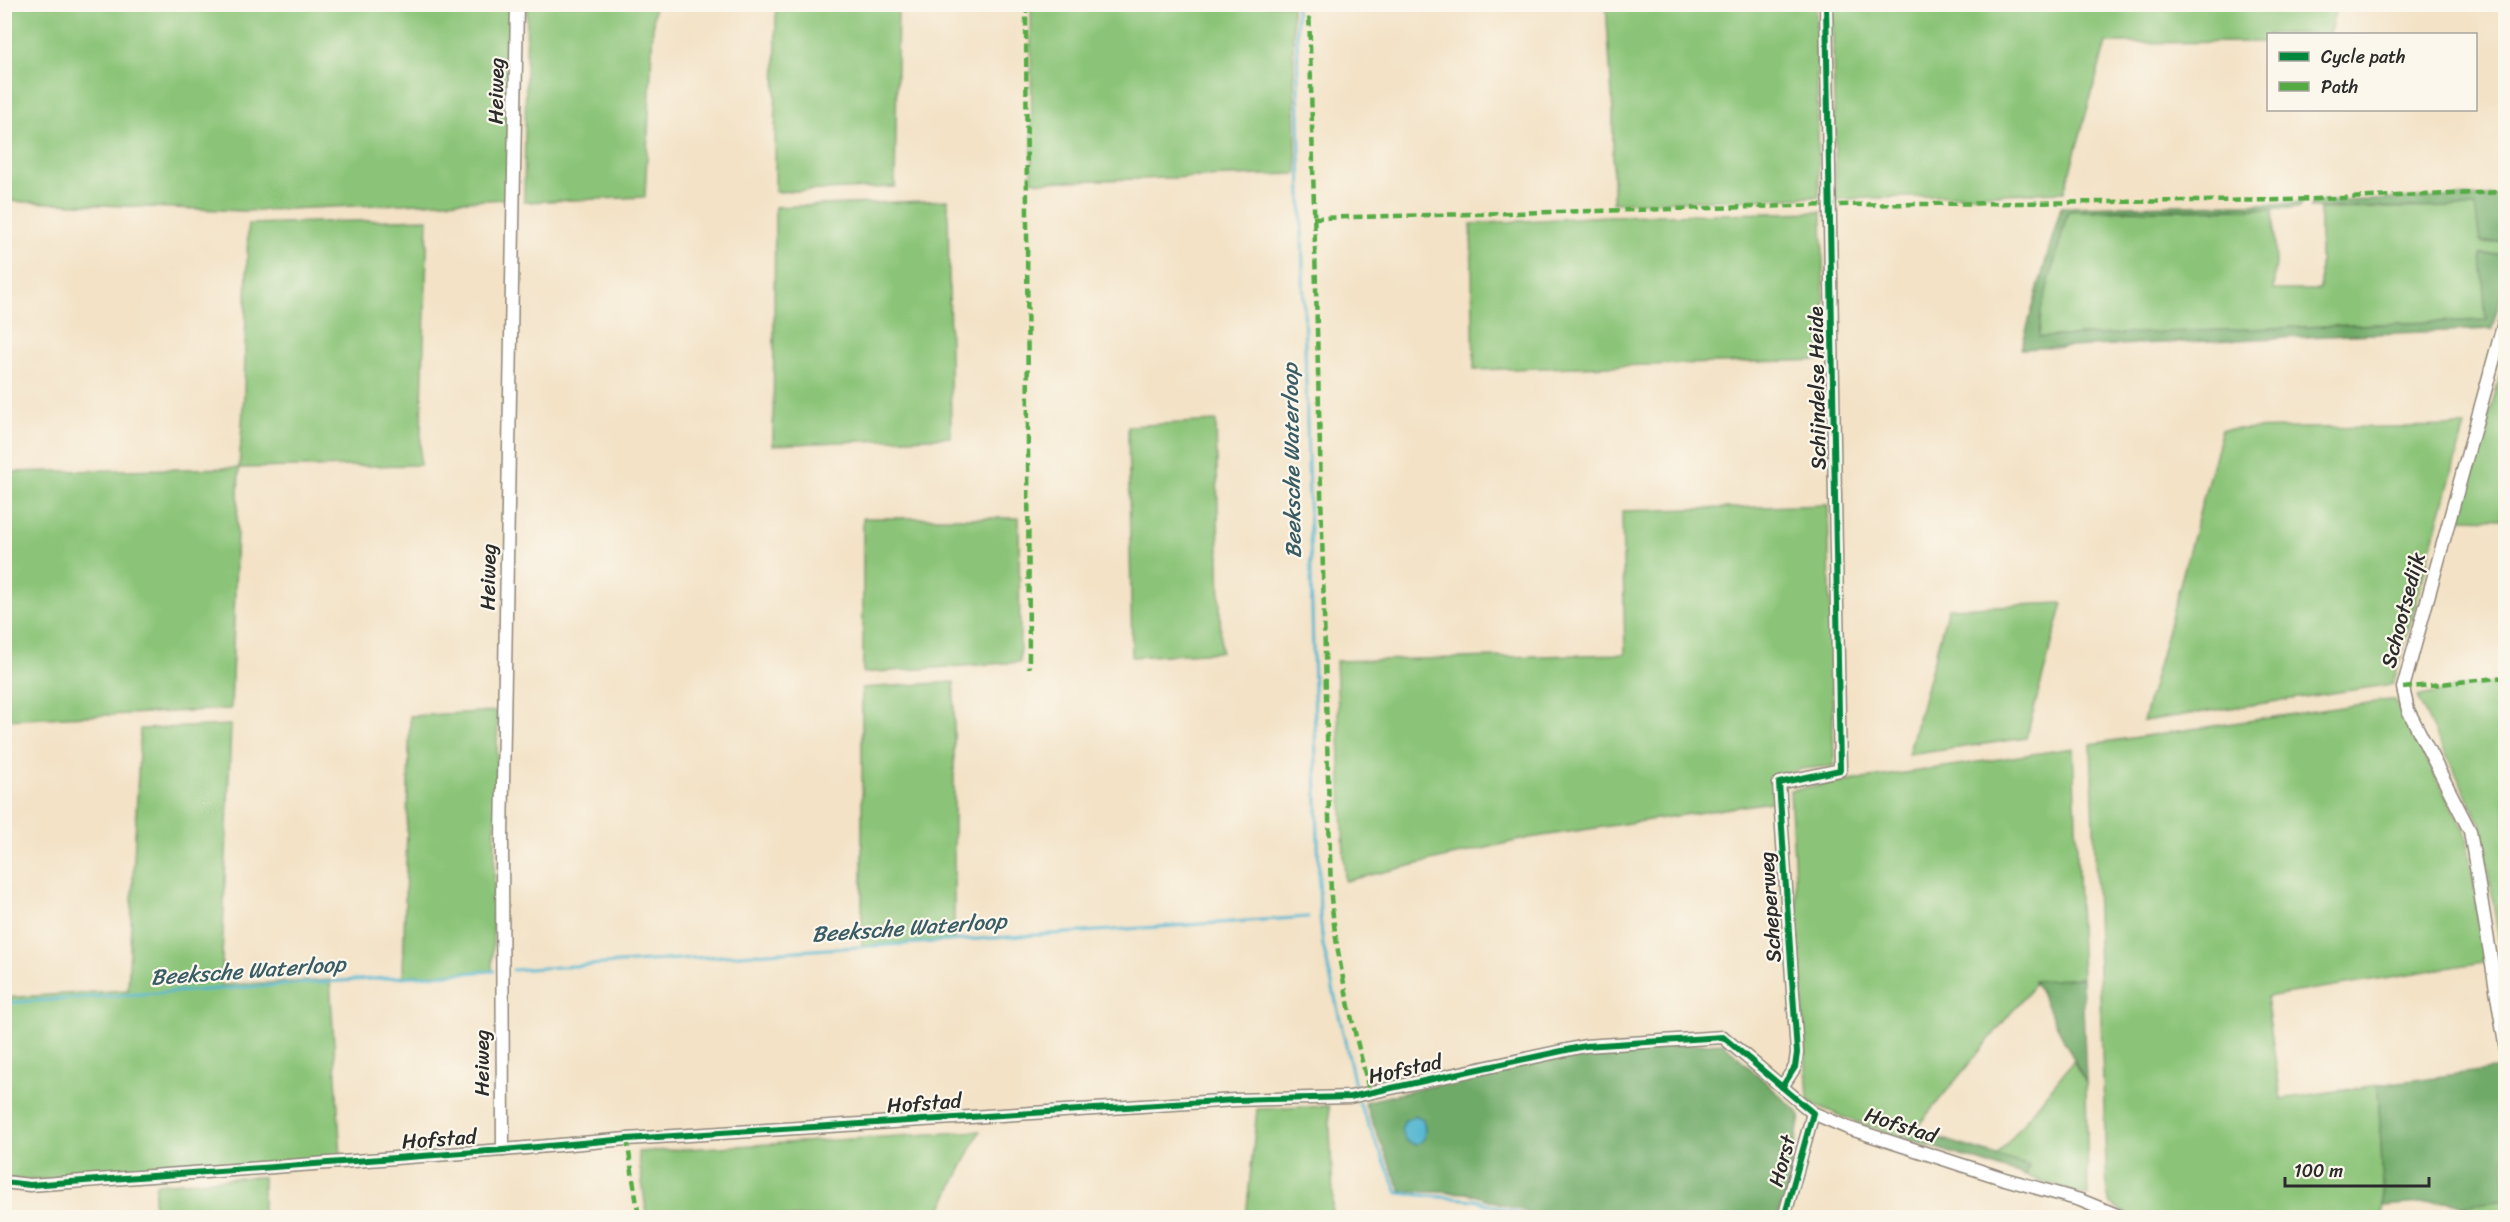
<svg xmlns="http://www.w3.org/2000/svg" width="2510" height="1222" viewBox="0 0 2510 1222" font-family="Sriracha,sans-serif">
<rect width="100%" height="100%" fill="#fbf7ec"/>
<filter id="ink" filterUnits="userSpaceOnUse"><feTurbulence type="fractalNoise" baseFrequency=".0167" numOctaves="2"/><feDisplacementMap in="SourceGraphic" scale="12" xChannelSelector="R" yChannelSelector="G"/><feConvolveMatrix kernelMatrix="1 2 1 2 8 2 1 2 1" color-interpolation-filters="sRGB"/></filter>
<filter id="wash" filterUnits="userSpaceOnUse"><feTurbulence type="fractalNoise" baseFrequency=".008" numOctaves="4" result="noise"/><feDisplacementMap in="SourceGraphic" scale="24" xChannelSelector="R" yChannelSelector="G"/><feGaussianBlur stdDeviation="1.35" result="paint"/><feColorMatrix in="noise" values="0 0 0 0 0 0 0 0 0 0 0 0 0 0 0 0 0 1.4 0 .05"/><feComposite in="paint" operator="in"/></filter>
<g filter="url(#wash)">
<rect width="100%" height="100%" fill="#f3e2c6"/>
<g fill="#8bc478" stroke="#5b7852" stroke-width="1.5">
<path d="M4 5H512L508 199 245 211 5 201Z"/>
<path d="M527 5H654L645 197 524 202Z"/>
<path d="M776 5H898L895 187 775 192Z"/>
<path d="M1031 5H1292L1297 174 1037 182 1032 180Z"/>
<path d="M1606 5H1816L1819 197 1613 203V112Z"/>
<path d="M1832 5H2337L2329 34H2268V42L2106 43 2064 192 1841 199 1836 201Z"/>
<path d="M948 200 951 437 773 445 775 207Z"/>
<path d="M2475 207 2483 243 2505 241V254H2483L2487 320 2039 337 2041 311 2068 211 2273 209 2276 263 2273 290H2320V209Z"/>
<path d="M1822 212 1825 360 1474 370 1471 224 1608 216Z"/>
<path d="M428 219 420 465 239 468 231 709 5 720V472L239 468 244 395 248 224Z"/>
<path d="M2505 357V519L2461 518 2501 372Z"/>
<path d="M1216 421 1221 652 1132 657 1128 426Z"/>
<path d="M2465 426 2393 684 2143 721 2222 429Z"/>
<path d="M1828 505 1834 766C1817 768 1790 767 1778 779L1777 801 1529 838 1345 881 1336 661 1625 654 1622 511Z"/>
<path d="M863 518H1019L1020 662 863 673Z"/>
<path d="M2063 603 2026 738 1908 755 1948 608Z"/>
<path d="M954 682V941L862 947V688Z"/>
<path d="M2505 682H2506L2505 982 2482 826 2417 697 2456 688Z"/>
<path d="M2389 700H2394L2401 710 2467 837 2484 962 2266 997 2281 1099 2378 1085 2384 1206 2381 1217 2133 1218 2110 1204 2107 1191 2091 744Z"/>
<path d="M498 711 492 971 403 976 410 716Z"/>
<path d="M231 725 221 985 330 980 341 1158 37 1180 5 1179 4 998 128 990 140 729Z"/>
<path d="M2073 748 2082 978 2034 982V985L1907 1139 1846 1118 1811 1103 1808 1099 1790 790Z"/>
<path d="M2073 1061 2086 1083 2088 1196 2025 1176 2028 1166 1997 1156Z"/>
<path d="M1329 1106 1333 1197 1331 1217H1246L1257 1109Z"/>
<path d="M980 1131 937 1217H647L638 1152Z"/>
<path d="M252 1177H263V1217H152L156 1184Z"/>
<path d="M2505 1200V1217H2464L2462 1206Z"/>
</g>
<g fill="#70aa68" stroke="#4e6a4a" stroke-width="1.5">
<path d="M2505 195V241L2480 242 2475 207 2310 208 2312 202Z"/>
<path d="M2301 203 2299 208 2068 211 2041 311 2039 337 2486 320 2481 255 2505 254V280L2492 329 2021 349 2061 207Z"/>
<path d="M2082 978 2086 1083 2034 981Z"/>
<path d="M1723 1043 1798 1112 1800 1116 1787 1192 1777 1217 1544 1218 1468 1193 1401 1191 1364 1102 1585 1050Z"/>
<path d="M2500 1068 2506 1096 2505 1200 2462 1206 2449 1201 2384 1206 2378 1085Z"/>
<path d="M1914 1130 2029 1166 2025 1176 1907 1139Z"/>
</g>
<path fill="#52b6d0" stroke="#3e707e" stroke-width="1.5" d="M1415 1115 1423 1119 1425 1129 1424 1139 1417 1145 1406 1141 1401 1130 1404 1121Z"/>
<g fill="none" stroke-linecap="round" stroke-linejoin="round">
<g stroke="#52b6d0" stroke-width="3">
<path d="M1296 4 1320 916 1323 945 1355 1085"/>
<path d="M513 970 1308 917"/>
<path d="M4 1003 494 971"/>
<path d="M1359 1103 1398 1193 1475 1200 1532 1218"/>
</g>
</g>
</g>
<g filter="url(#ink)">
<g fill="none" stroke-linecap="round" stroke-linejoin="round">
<g stroke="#8f8678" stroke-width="15">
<g id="minor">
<path d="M2506 315 2403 688 2408 710 2470 831 2506 1050"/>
<path d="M1782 1087 1795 1067 1797 1053 1779 783 1840 770 1826 4"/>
<path d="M503 1150 502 839 517 4"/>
<path d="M4 1182 30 1185 503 1150 627 1139 1235 1100 1350 1097 1585 1046 1723 1037 1813 1113 1848 1128 2005 1179 2080 1200 2124 1218"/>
<path d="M1784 1218 1813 1113"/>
</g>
</g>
<use href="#minor" stroke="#fff" stroke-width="12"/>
<g stroke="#54ab44" stroke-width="4.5" stroke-dasharray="9 4.5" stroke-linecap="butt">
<path d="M1026 4 1029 668"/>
<path d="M1309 4 1331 897C1337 965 1354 1028 1370 1094"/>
<path d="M1313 218 1831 205 2288 200 2506 192"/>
<path d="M2403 688 2506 677"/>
<path d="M627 1139 639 1218"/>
<path d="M2109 1218 2111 1211"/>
</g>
<g stroke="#fbf7ec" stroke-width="10">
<g id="cycleway">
<path d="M1782 1087 1795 1067 1797 1053 1779 783 1840 770 1826 4"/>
<path d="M4 1182 30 1185 503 1150 627 1139 1235 1100 1350 1097 1585 1046 1723 1037 1813 1113 1784 1218"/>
</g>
</g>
<use href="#cycleway" stroke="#00873e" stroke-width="6"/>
</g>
</g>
<g text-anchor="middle" stroke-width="4.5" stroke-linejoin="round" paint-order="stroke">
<g font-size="21" fill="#2b2b2b" stroke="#fbf7ec">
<text transform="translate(496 91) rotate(-89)" y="7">Heiweg</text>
<text transform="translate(1817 388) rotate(-91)" y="7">Schijndelse Heide</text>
<text transform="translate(488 577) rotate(-89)" y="7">Heiweg</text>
<text transform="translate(2403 610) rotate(-75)" y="7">Schootsedijk</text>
<text transform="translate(1770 907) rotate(-94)" y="7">Scheperweg</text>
<text transform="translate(482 1063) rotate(-90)" y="7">Heiweg</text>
<text transform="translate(1405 1069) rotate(-12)" y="7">Hofstad</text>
<text transform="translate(924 1103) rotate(-4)" y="7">Hofstad</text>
<text transform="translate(1901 1125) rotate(18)" y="7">Hofstad</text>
<text transform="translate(439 1139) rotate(-4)" y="7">Hofstad</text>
<text transform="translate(1782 1161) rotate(-75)" y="7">Horst</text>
</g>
<g font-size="22" font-style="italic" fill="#395c65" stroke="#fbf7ec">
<text transform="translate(1291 461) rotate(-91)" y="8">Beeksche Waterloop</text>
<text transform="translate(909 927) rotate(-4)" y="8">Beeksche Waterloop</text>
<text transform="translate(248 970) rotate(-4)" y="8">Beeksche Waterloop</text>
</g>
</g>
<rect width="2510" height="1222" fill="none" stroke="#fbf7ec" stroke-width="24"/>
<rect x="2267" y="33" width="210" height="78" fill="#fbf7ec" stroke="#a8a59f" stroke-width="1.5"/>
<rect x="2279" y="52" width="30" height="9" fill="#00873e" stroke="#a8a59f" stroke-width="1.5"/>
<text x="2321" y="63" font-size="18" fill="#2b2b2b">Cycle path</text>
<rect x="2279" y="82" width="30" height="9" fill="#54ab44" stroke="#a8a59f" stroke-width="1.5"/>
<text x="2321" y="93" font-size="18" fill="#2b2b2b">Path</text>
<path d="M2285 1177v9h144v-9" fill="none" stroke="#2b2b2b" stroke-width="3"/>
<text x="2294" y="1177" font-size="18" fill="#2b2b2b" stroke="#fbf7ec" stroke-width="4.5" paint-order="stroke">100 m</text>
</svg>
